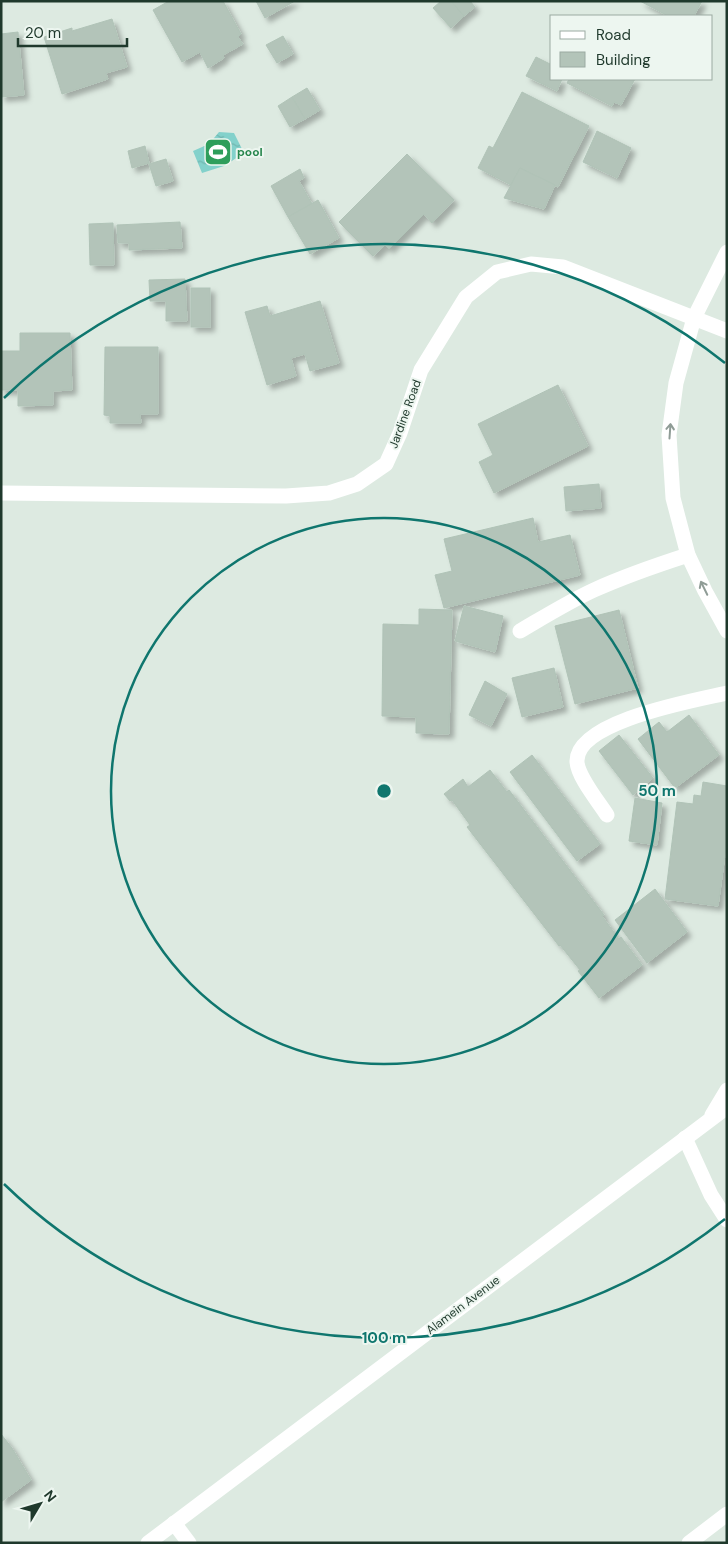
<svg xmlns="http://www.w3.org/2000/svg" width="728" height="1544" viewBox="0 0 728 1544" font-family="'DM Sans',sans-serif">
<defs>
<pattern id="water-ripples" width="26" height="14" patternUnits="userSpaceOnUse" patternTransform="scale(1.25)"><rect width="26" height="14" fill="#83d1cb"/><path d="M2 4q2-2 4 0t4 0M15 11q2-2 4 0t4 0" fill="none" stroke="#71b4ae"/></pattern>
<filter id="shadow"><feDropShadow dx="4.5" dy="4.5" stdDeviation="2.5" flood-color="#0004"/></filter>
</defs>
<rect width="100%" height="100%" fill="#ddeae1"/>
<path fill="url(#water-ripples)" d="M219 132 234 133 244 153 224 166 202 173 193 151 209 144Z"/>
<g fill="#b3c4b9" stroke="#b0c3b7" filter="url(#shadow)">
<path d="M169 1H223L241 34 238 37 243 44 223 55 224 58 208 68 200 52 182 62 153 10Z"/>
<path d="M256 1H295L265 18Z"/>
<path d="M441 1H451L464 16 451 28 433 8Z"/>
<path d="M451 1H470L475 7 464 16Z"/>
<path d="M640 1H702L694 16H668Z"/>
<path d="M112 19 127 67 106 73 108 79 62 94 44 37 72 28V31Z"/>
<path d="M18 32 24 95 1 97V34Z"/>
<path d="M283 36 293 54 277 63 266 45Z"/>
<path d="M536 57 552 65V79H562L557 91 526 76Z"/>
<path d="M569 79H635L621 105 614 102 612 106 567 83Z"/>
<path d="M307 88 320 110 305 119 292 97Z"/>
<path d="M522 92 589 126 558 187 520 168 511 185 478 168 489 146 493 148Z"/>
<path d="M292 97 305 119 290 127 278 106Z"/>
<path d="M597 131 631 148 617 178 583 162Z"/>
<path d="M145 146 149 163 132 168 128 151Z"/>
<path d="M407 154 454 200 432 223 424 214 389 249 385 245 373 256 339 222Z"/>
<path d="M166 159 173 181 156 186 149 164Z"/>
<path d="M520 168 555 185 544 209 504 198Z"/>
<path d="M300 169 304 178 299 181 312 204 288 217 271 186Z"/>
<path d="M318 200 339 238 310 254 288 217Z"/>
<path d="M180 222 182 248 129 250V243H118L117 225Z"/>
<path d="M113 223 114 265H90L89 224Z"/>
<path d="M185 279 187 321H166V301H150L149 280Z"/>
<rect x="191" y="288" width="19" height="39"/>
<path d="M320 301 339 363 310 371 305 354 291 358 296 376 267 385 245 312 267 306 270 316Z"/>
<path d="M20 333H70L72 390 53 391V405L18 406V390H1V351H20Z"/>
<path d="M105 347H158V414H140L141 423H110V416L104 415Z"/>
<path d="M558 385 588 446 494 493 479 462 493 455 478 424Z"/>
<path d="M599 484 601 508 566 511 564 487Z"/>
<path d="M533 518 538 542 570 535 580 575 444 608 435 575 452 571 444 539Z"/>
<path d="M464 606 503 616 495 652 455 641Z"/>
<path d="M419 609 452 610 449 734 416 733V717L382 716 383 624 419 625Z"/>
<path d="M619 610 638 688 575 704 555 626Z"/>
<path d="M554 668 563 707 522 717 512 678Z"/>
<path d="M485 681 507 694 491 726 469 715Z"/>
<path d="M689 715 719 755 675 788 638 739 659 722 667 732Z"/>
<path d="M619 735 653 778 633 795 599 751Z"/>
<path d="M532 755 600 844 577 861 510 772Z"/>
<path d="M490 770 507 792 509 790 604 915 602 916 619 939 621 937 642 965 599 998 578 971 580 970 560 945 559 946 467 827 470 825 452 800 450 801 444 794 463 779 468 787Z"/>
<path d="M703 782 727 786V840L718 906 665 899 677 802 693 804 694 795 701 796Z"/>
<path d="M635 798 662 803 657 845 629 841Z"/>
<path d="M655 889 687 932 647 963 615 920Z"/>
<path d="M1 1434 12 1448 31 1480 1 1502Z"/>
</g>
<g fill="none" stroke-linecap="round" stroke-linejoin="round">
<g stroke="#fff" stroke-width="15">
<path d="M727 252 694 318 676 383 669 435 673 498 688 555 705 591 727 631"/>
<path d="M1 493 286 496 329 493 357 484 386 464 400 433 421 370 466 297 497 272 531 264 563 267 727 331"/>
<path d="M520 631C544 617 568 602 594 590 625 576 657 565 688 555"/>
<path d="M607 815C598 801 578 777 577 762 575 721 697 700 727 693"/>
<path d="M712 1115 727 1090"/>
<path d="M685 1138 711 1195 727 1220"/>
<path d="M174 1523 189 1543"/>
<path d="M148 1543 727 1107"/>
<path d="M689 1543 727 1514"/>
</g>
</g>
<defs><path id="oneway-shaft" d="M-6 0H5M1.5-3L5.5 0L1.5 3" fill="none" stroke-width="1.6" stroke-linecap="round" stroke-linejoin="round" transform="scale(1.25)"/></defs>
<g stroke="#8f9c96">
<use href="#oneway-shaft" transform="translate(670 431) rotate(-86)"/>
<use href="#oneway-shaft" transform="translate(704 588) rotate(-116)"/>
</g>
<g fill="none" stroke="#0f766e" stroke-width="2.5">
<circle cx="384" cy="791" r="273"/>
<path d="M725 1219A547 547 0 0 1 4 1184M4 398A547 547 0 0 1 725 363"/>
</g>
<defs>
<g id="stadium-square" transform="scale(1.4375)"><rect x="-9" y="-9" width="18" height="18" rx="4" fill="#2e9e5b" stroke="#edf6f0"/><path d="M0-5a6.5 5 0 1 0 0 10a6.5 5 0 1 0 0-10ZM-3.5-1.8h7v3.6h-7Z" fill="#fff"/></g>
</defs>
<g fill-rule="evenodd">
<use href="#stadium-square" x="218" y="152"/>
</g>
<g text-anchor="middle" stroke-width="4" stroke-linejoin="round" paint-order="stroke">
<g font-size="12" font-weight="bold" fill="#27864d" stroke="#edf6f0" text-anchor="start">
<text x="237" y="156">pool</text>
</g>
<g font-size="12" fill="#1f392c" stroke="#edf6f0">
<text transform="translate(405 414) rotate(-70)" y="4">Jardine Road</text>
<text transform="translate(463 1305) rotate(-37)" y="4">Alamein Avenue</text>
</g>
</g>
<circle cx="384" cy="791" r="8" fill="#0f766e" stroke="#edf6f0" stroke-width="2.5"/>
<g font-size="15" text-anchor="middle" font-weight="bold" fill="#0f766e" stroke="#edf6f0" stroke-width="4" stroke-linejoin="round" paint-order="stroke">
<text x="657" y="796">50 m</text>
<text x="384" y="1343">100 m</text>
</g>
<rect width="728" height="1544" fill="none" stroke="#1f392c" stroke-width="5"/>
<rect x="550" y="15" width="162" height="65" fill="#edf6f0" stroke="#9baaa2"/>
<rect x="560" y="31" width="25" height="8" fill="#ffffff" stroke="#9baaa2"/>
<text x="596" y="40" font-size="15" fill="#1f392c">Road</text>
<rect x="560" y="52" width="25" height="15" fill="#b3c4b9" stroke="#9baaa2"/>
<text x="596" y="65" font-size="15" fill="#1f392c">Building</text>
<g transform="translate(40 1504) rotate(52)" stroke="#edf6f0" stroke-width="4" paint-order="stroke">
<path d="M0-4L9 19L0 12L-9 19Z" fill="#1f392c"/>
<text y="-8" font-size="14" font-weight="bold" text-anchor="middle" fill="#1f392c">N</text>
</g>
<path d="M18 38v8h109v-8" fill="none" stroke="#1f392c" stroke-width="2.5"/>
<text x="25" y="38" font-size="15" fill="#1f392c" stroke="#edf6f0" stroke-width="4" paint-order="stroke">20 m</text>
</svg>
